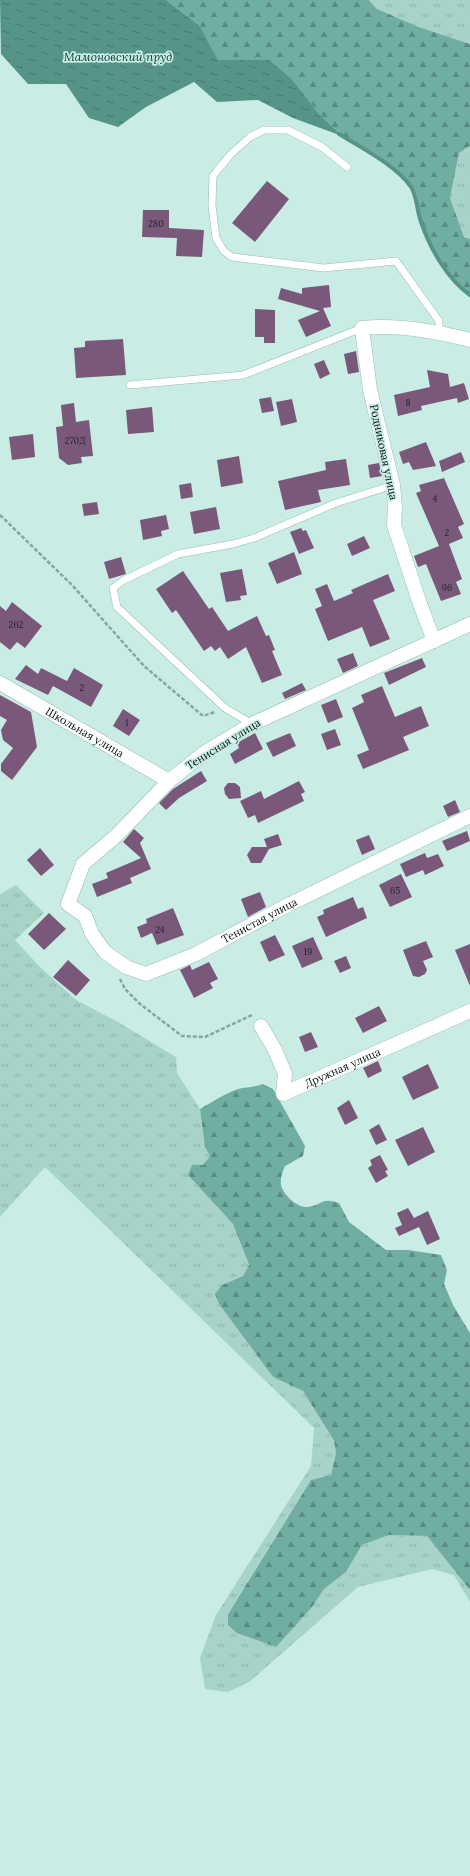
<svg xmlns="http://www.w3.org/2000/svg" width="470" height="1876" viewBox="0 0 470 1876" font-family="Lora,serif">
<defs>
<pattern id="grass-tufts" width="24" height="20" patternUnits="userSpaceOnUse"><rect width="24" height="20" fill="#a7d3c9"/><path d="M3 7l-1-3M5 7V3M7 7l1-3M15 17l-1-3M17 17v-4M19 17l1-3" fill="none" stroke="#8eb4ac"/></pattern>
<pattern id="forest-firs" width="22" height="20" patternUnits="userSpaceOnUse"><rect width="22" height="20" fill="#71aea2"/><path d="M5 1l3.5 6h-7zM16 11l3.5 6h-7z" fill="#5b8c83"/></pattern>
<pattern id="water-ripples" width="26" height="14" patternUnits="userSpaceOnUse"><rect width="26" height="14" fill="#579488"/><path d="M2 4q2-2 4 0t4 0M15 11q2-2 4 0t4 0" fill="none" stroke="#46786e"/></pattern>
</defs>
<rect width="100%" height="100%" fill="#c9ede5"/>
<g fill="url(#grass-tufts)">
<path d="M369 0H470V44L419 27 377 9Z"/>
<path d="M470 146V239L464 237 450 198 459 153Z"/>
<path d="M16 885 44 913 15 940 40 967 76 1000 118 1022 176 1057 177 1073 200 1109 205 1147 210 1156 203 1165 188 1175 233 1224 249 1266 243 1276 222 1285 219 1304 273 1377 303 1391 334 1442 336 1453 331 1475 311 1480 228 1613V1625L312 1607 324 1589 346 1572 362 1545 389 1535 427 1536 470 1590V1602L454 1575 432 1569 358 1587 249 1682 228 1692 205 1689 200 1658 216 1615 311 1466 314 1428 45 1167 0 1217V894Z"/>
</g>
<g fill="url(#forest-firs)">
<path d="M166 0H369L377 9 419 27 470 44V146L459 153 450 198 464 237 470 239V295L461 289 437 257 421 223 411 187 393 169 342 136 319 114 293 80 270 60H218L200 26Z"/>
<path d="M263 1084 273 1089 305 1146 303 1156 285 1166C282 1173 279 1181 282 1188 286 1197 297 1207 306 1207 321 1207 320 1196 339 1203L349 1222 386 1250H408L441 1255 447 1270 444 1284 453 1305 470 1333V1590L427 1536 389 1535 362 1545 346 1572 324 1589 312 1607 276 1647 237 1633 228 1625V1614L311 1480 331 1475 336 1453 334 1441 303 1391 273 1377 219 1304 215 1294 222 1285 243 1276 249 1265 233 1224 188 1175 192 1165H203L210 1156 205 1147 200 1109C212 1102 224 1094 238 1089 246 1087 252 1088 263 1084Z"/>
</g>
<path fill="url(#water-ripples)" d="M0 0H166L200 26 218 60H270L293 80 319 114 342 136 293 118 258 100 217 102 194 82 146 107 118 127 89 118 66 84H28L1 54Z"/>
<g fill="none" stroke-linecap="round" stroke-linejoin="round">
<path stroke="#579488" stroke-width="4" d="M339 134C360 147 397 166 411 187 417 196 417 211 421 222 430 248 447 279 470 295"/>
</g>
<g fill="#7a5879">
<path d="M267 181 289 199 255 242 232 223Z"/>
<path d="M143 210H169V228L204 230 202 257 176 256 177 238 142 237Z"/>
<path d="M329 285 331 307 323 308 331 326 306 337 298 320 320 311 278 299 281 288 302 294V288Z"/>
<path d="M255 309 275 310V343H264V337H255Z"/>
<path d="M123 339 126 375 76 378 74 348 85 347V341Z"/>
<path d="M356 351 359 372 348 374 344 354Z"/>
<path d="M324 360 330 374 320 379 314 364Z"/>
<path d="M427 370 448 374 450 387 464 383 469 399 458 403 457 398 421 406 422 410 398 416 394 395 430 387Z"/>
<path d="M271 397 274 411 262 413 259 399Z"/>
<path d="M292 399 297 422 281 426 276 402Z"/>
<path d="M74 403 76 422 89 420 93 456 81 457 82 463 68 465 59 458 56 427 63 426 61 405Z"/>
<path d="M152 407 154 432 128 434 126 410Z"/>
<path d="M33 434 35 457 12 460 9 437Z"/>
<path d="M426 442 436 466 413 470 409 462 403 464 399 452Z"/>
<path d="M461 452 465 462 442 472 439 461Z"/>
<path d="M239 456 243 483 221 487 217 460Z"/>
<path d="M346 459 350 485 318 490 321 502 285 510 278 481 326 470 325 462Z"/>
<path d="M379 463 382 476 370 478 368 465Z"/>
<path d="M444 478 464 524 458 527 463 538 449 544 462 579 456 582 461 594 441 601 426 564 418 567 414 556 439 546 416 493 421 491 419 485Z"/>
<path d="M191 483 193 497 181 499 179 485Z"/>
<path d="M97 502 99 514 84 516 82 504Z"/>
<path d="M216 507 220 529 194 534 190 512Z"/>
<path d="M166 515 169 529 161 531 162 536 143 540 140 520Z"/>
<path d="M301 528 303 531 306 530 314 548 299 554 290 532Z"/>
<path d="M364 536 370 548 352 556 347 544Z"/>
<path d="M294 552 302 574 277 584 268 563Z"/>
<path d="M121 557 126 574 109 579 104 562Z"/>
<path d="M242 569 247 595 240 596 241 600 226 602 220 573Z"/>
<path d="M183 571 209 609 212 607 228 631 257 616 266 636 269 635 275 650 272 651 282 675 262 683 246 647 228 659 220 647 215 651 211 646 204 651 176 610 172 613 156 589Z"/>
<path d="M388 574 395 591 373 600 390 639 370 647 362 627 328 641 315 609 322 606 315 589 327 584 334 601 353 593 351 590Z"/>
<path d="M12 602 42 626 25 648 17 642 10 650 0 642V606L6 611Z"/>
<path d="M353 653 358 666 343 673 337 659Z"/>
<path d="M422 658 426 667 389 685 384 673Z"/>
<path d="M26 665 38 674 41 668 67 681 74 668 103 685 91 707 53 686 48 695 15 679Z"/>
<path d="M302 683 306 690 285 699 282 693Z"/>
<path d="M382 686 395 717 421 706 429 726 403 737 409 750 363 769 357 755 369 750 352 708 364 702 361 695Z"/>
<path d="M0 695 31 712 37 747 12 780 1 771V764L13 748 3 740 1 730 7 720 0 716Z"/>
<path d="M336 699 343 717 328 723 321 705Z"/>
<path d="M123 709 140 720 129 736 113 726Z"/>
<path d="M335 729 341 745 327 750 321 734Z"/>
<path d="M255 733 263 749 235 764 230 754 239 748 237 743Z"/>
<path d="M290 733 296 746 273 757 266 743Z"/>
<path d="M201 771 207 781 179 798 166 810 159 803 173 789Z"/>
<path d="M299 781 305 792 301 794 304 801 258 823 255 815 248 818 240 801 261 791 264 799Z"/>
<path d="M228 783H235L240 787 241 798 229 799 225 794 224 788Z"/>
<path d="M455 800 460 812 448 817 443 806Z"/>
<path d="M134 829 144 838 140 843 151 869 130 878 132 883 97 897 92 884 108 878 106 873 141 858 123 842Z"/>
<path d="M467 831 470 841 447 851 442 841Z"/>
<path d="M278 834 282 845 269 849 261 863H251L247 855 252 847H267L264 839Z"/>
<path d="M369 835 375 849 362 855 356 840Z"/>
<path d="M40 848 54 865 41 876 27 860Z"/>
<path d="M425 853 427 858 438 854 444 866 425 875 423 870 406 877 400 864Z"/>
<path d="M401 874 412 897 390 907 379 885Z"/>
<path d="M260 892 266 907 248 917 241 899Z"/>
<path d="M353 897 358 909 363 907 367 918 326 937 317 917 324 914 323 910Z"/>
<path d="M173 908 184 935 157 945 152 933 141 938 137 927 147 923 146 919Z"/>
<path d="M49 913 66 929 44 950 28 934Z"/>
<path d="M275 935 285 955 269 962 260 942Z"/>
<path d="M313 937 323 959 302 968 292 946Z"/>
<path d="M426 941 433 957 423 961 427 970 425 974 419 977 413 976 403 950Z"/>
<path d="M470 944V986L455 950Z"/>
<path d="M346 956 351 968 340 973 334 961Z"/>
<path d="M68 960 90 980 76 996 53 977Z"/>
<path d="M209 962 218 979 210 983 213 988 194 998 180 970 190 965 192 970Z"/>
<path d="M379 1006 387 1021 363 1033 355 1018Z"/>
<path d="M311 1032 318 1047 305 1052 299 1037Z"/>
<path d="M378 1061 382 1071 368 1078 363 1068Z"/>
<path d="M428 1064 439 1088 413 1100 402 1077Z"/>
<path d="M349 1100 358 1118 345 1125 337 1108Z"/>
<path d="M379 1124 387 1140 376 1145 369 1130Z"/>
<path d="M423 1127 435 1152 408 1166 395 1140Z"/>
<path d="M380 1155 388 1170 385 1171 388 1176 376 1183 368 1168 372 1165 370 1160Z"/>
<path d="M408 1208 414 1218 428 1211 440 1239 427 1245 419 1227 399 1236 395 1228 402 1225 397 1213Z"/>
</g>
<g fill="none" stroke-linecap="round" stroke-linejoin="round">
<g stroke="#99bcb4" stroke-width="8">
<g id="lane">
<path d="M347 167 322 147 288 130H264L250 137 230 155 213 176 212 205 216 238 224 251 232 257 324 268 396 261 439 321V332"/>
<path d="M130 385 243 375 362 328"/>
<path d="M252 724 225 708 117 607 113 588 124 580 178 554 233 544 254 538 336 503 393 485"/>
</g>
</g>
<g stroke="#99bcb4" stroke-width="15">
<g id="street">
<path id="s1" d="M470 624 252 724 204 753 169 781 117 835 83 864 68 904 85 916 92 934 105 952 126 967 146 974 196 954 290 904 470 816"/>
<path d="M434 641 420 604 394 525 395 507 393 485 370 390 362 328C398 324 435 331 470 340"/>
<path id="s2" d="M0 683 169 781"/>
<path id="s3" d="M261 1026 275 1050 285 1074 283 1094 470 1011"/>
</g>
</g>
<g stroke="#88a59f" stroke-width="2.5" stroke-dasharray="4 2" stroke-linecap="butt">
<path d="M0 515 72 585 144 666 203 716 215 712"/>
<path d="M120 979 125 989 140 1004 182 1036 205 1037 252 1015"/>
</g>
<use href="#lane" stroke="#fff" stroke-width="7"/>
<use href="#street" stroke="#fff" stroke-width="14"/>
</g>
<g text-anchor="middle" stroke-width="3.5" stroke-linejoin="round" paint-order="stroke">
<g font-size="9" fill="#24252c">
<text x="156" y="227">280</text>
<text x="408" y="406">8</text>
<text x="75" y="444">270Д</text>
<text x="435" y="502">4</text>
<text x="447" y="536">2</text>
<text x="447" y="591">96</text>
<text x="16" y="628">262</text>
<text x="82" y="691">2</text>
<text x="127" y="726">1</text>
<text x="395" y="894">65</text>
<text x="160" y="933">24</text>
<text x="308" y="955">19</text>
</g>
<g font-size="11" fill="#071412" stroke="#c9ede5">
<text transform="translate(384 452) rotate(78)" y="4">Родниковая улица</text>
<text dy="4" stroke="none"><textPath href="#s2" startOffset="98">Школьная улица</textPath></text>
<text transform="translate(223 744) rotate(-32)" y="4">Тенисная улица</text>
<text dy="4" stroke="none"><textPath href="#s1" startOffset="738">Тенистая улица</textPath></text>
<text dy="4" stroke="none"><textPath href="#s3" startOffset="139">Дружная улица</textPath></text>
</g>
<g font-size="12" font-style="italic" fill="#074139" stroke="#c9ede5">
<text x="118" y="61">Мамоновский пруд</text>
</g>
</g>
</svg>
